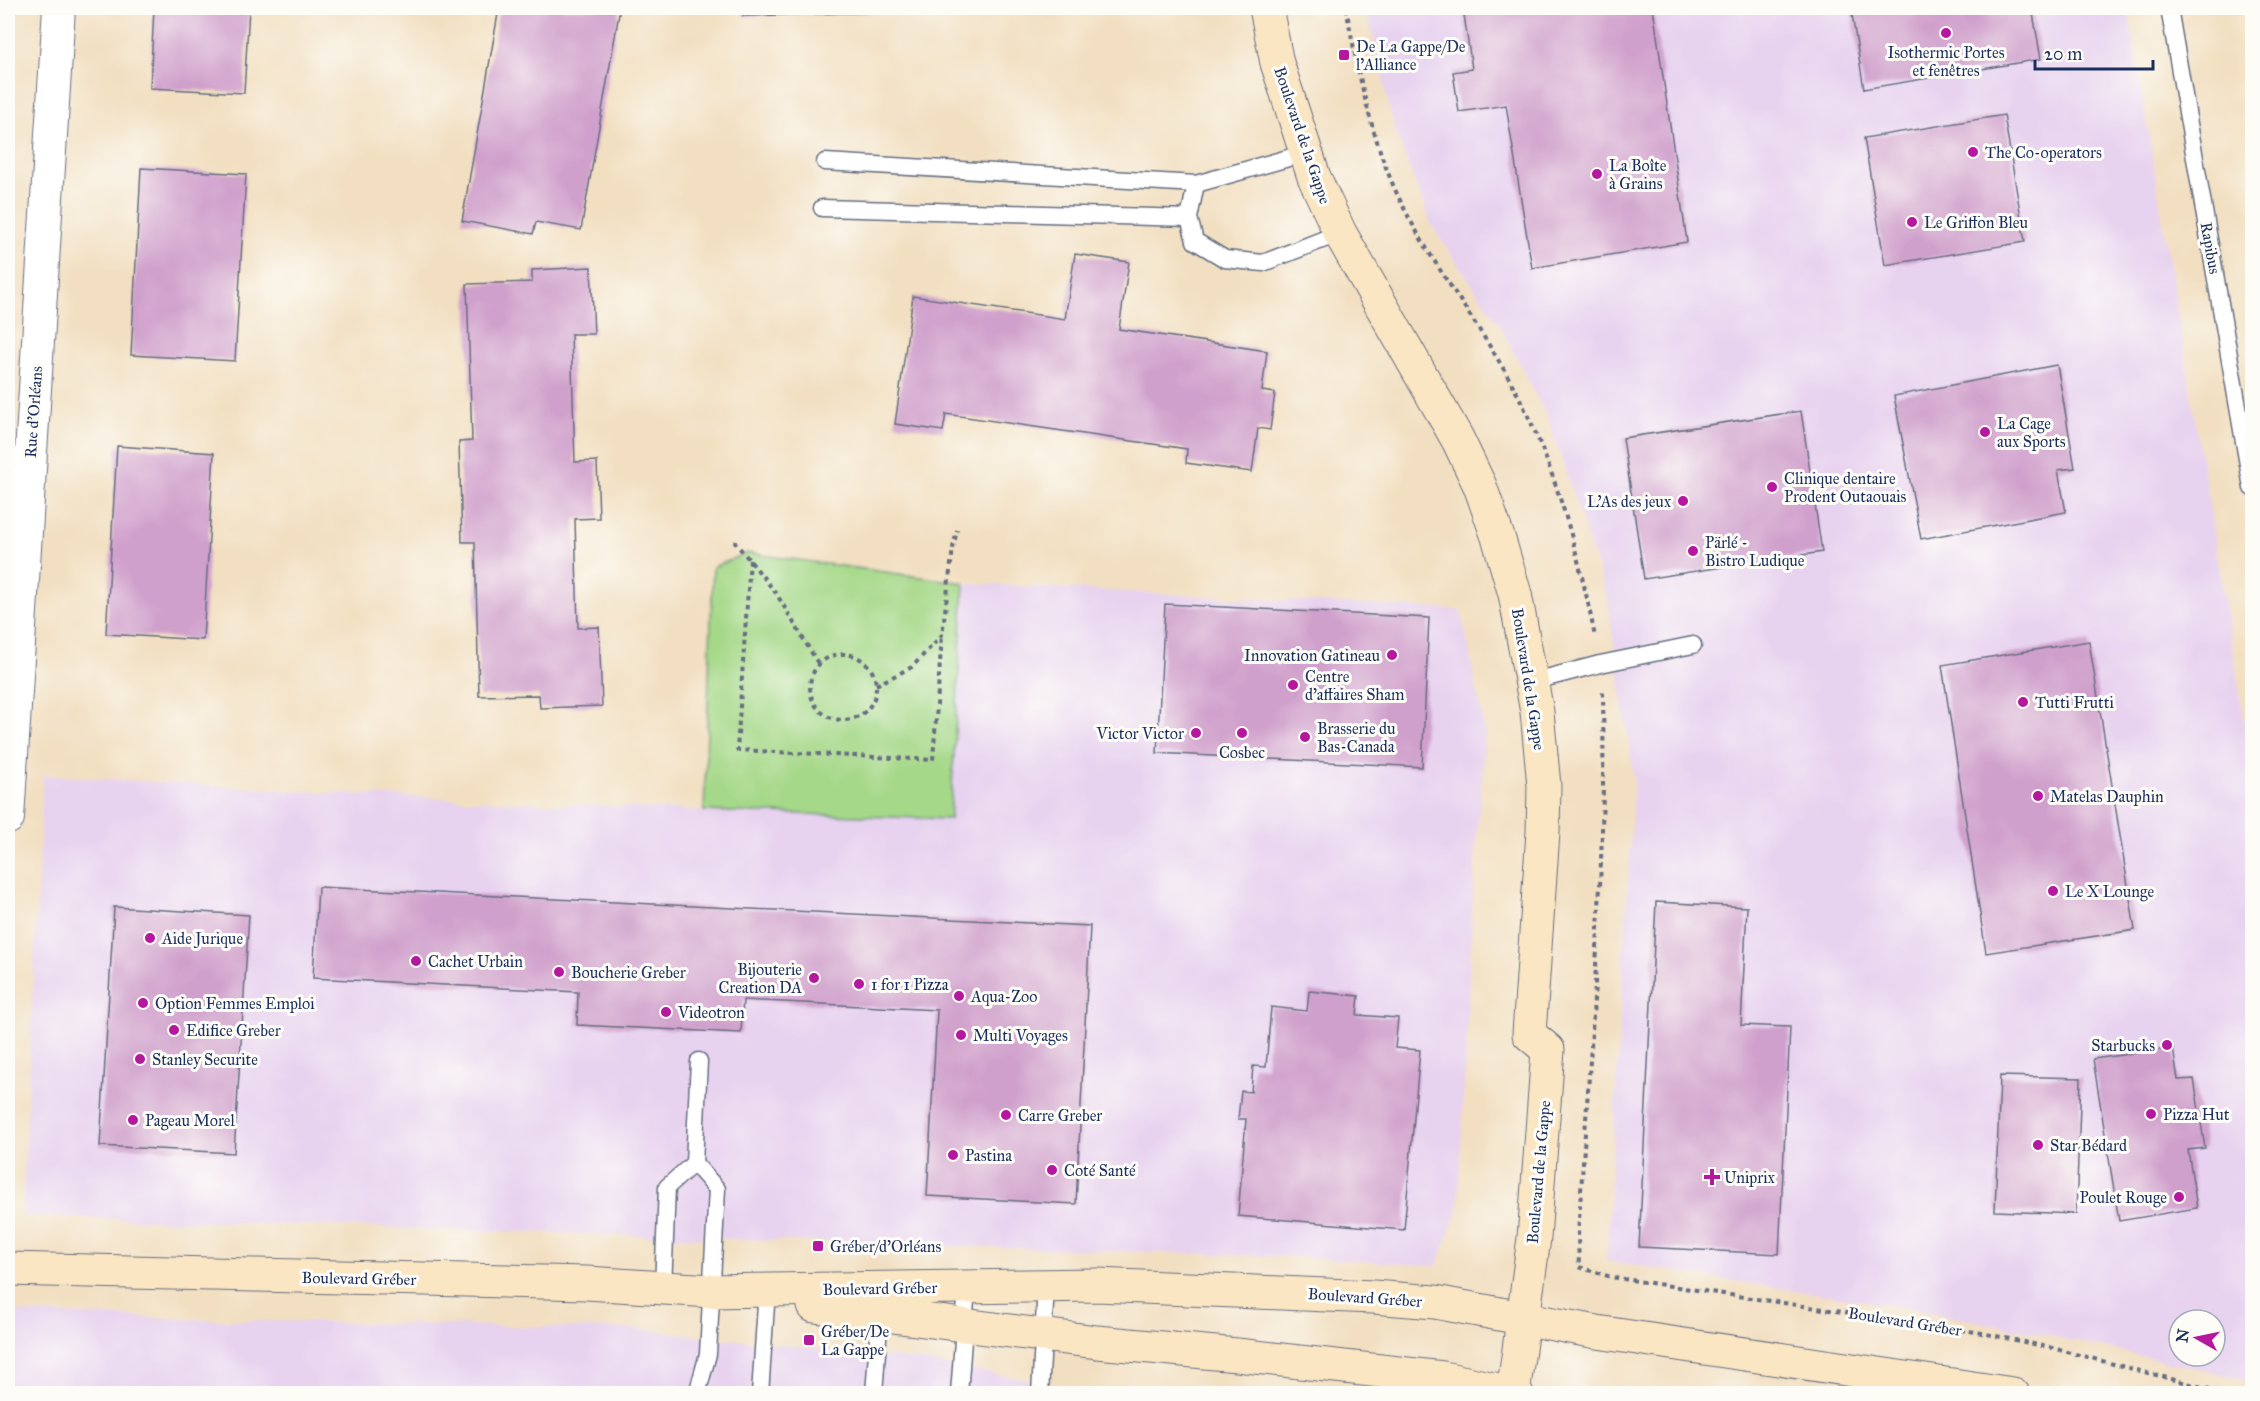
<svg xmlns="http://www.w3.org/2000/svg" width="2260" height="1401" viewBox="0 0 2260 1401" font-family="'IM FELL Great Primer',serif">
<rect width="100%" height="100%" fill="#fdfcf7"/>
<filter id="ink" filterUnits="userSpaceOnUse"><feTurbulence type="fractalNoise" baseFrequency=".0167" numOctaves="2"/><feDisplacementMap in="SourceGraphic" scale="12" xChannelSelector="R" yChannelSelector="G"/><feConvolveMatrix kernelMatrix="1 2 1 2 8 2 1 2 1" color-interpolation-filters="sRGB"/></filter>
<filter id="wash" filterUnits="userSpaceOnUse"><feTurbulence type="fractalNoise" baseFrequency=".008" numOctaves="4" result="noise"/><feDisplacementMap in="SourceGraphic" scale="24" xChannelSelector="R" yChannelSelector="G"/><feGaussianBlur stdDeviation="1.35" result="paint"/><feColorMatrix in="noise" values="0 0 0 0 0 0 0 0 0 0 0 0 0 0 0 0 0 1.4 0 .05"/><feComposite in="paint" operator="in"/></filter>
<g filter="url(#wash)">
<rect width="100%" height="100%" fill="#f2dfc1"/>
<g fill="#e7d2ef" fill-rule="evenodd">
<path d="M1366 8H2128L2252 768V1381L2047 1335 1902 1307 1606 1261 1634 777 1607 597 1549 421 1501 327 1432 226 1395 131ZM2179 1320H2215V1356H2179Z"/>
<path d="M964 583 1461 610 1485 733 1475 855 1458 1210 1437 1266 1303 1257 22 1216 43 775 313 792 704 811 949 819Z"/>
<path d="M8 1312 185 1319 637 1329 917 1360 1100 1393H8Z"/>
</g>
<path fill="#a5d888" stroke="#608473" stroke-width="1.5" d="M747 553 964 583 950 819 704 811 713 567Z"/>
<g id="blocks">
<g fill="#d0a0cc">
<path d="M154 8H249L244 93 150 88Z"/>
<path d="M499 8H620L581 230 536 222 533 234 462 221Z"/>
<path d="M743 8H978V9L743 16Z"/>
<path d="M1463 8H1653L1687 242 1532 268 1506 105 1459 112 1453 72 1472 69Z"/>
<path d="M1851 8H2032L2041 59 1864 89Z"/>
<path d="M2004 115 2025 242 1885 265 1864 138Z"/>
<path d="M141 168 246 174 235 361 131 355Z"/>
<path d="M1075 254 1129 262 1119 329 1267 351 1262 391 1275 393 1270 430 1258 428 1252 472 1186 463 1187 449 946 414 943 431 895 424 913 296 1065 319Z"/>
<path d="M591 267 594 334H571L575 462 597 461 599 518 575 519 578 628 599 627 602 706 540 708 539 695 479 696 475 542H462L459 442 472 441 467 284 532 282V270Z"/>
<path d="M2057 365 2075 468 2058 470 2066 512 1921 539 1894 396Z"/>
<path d="M1801 411 1822 552 1644 579 1623 438Z"/>
<path d="M117 446 214 453 203 640 106 634Z"/>
<path d="M1165 604 1429 618 1422 767 1157 753Z"/>
<path d="M2089 641 2135 930 1986 953 1942 665Z"/>
<path d="M318 887 1090 926 1076 1204 927 1196 937 1010 743 1000 741 1033 577 1025 578 992 313 978Z"/>
<path d="M1656 902 1747 907 1741 1025 1790 1027 1779 1254 1639 1247Z"/>
<path d="M114 907 249 915 234 1153 100 1146Z"/>
<path d="M1309 991 1359 996 1357 1015 1398 1018 1395 1048 1420 1050 1404 1230 1238 1216 1246 1119H1238L1241 1091 1251 1092 1253 1066 1266 1067 1271 1007 1307 1011Z"/>
<path d="M2173 1048 2178 1080 2194 1079 2205 1148 2188 1150 2197 1208 2119 1221 2093 1059Z"/>
<path d="M2000 1076 2081 1078 2076 1214 1995 1211Z"/>
</g>
</g>
</g>
<g filter="url(#ink)">
<use href="#blocks" fill-opacity="0" stroke="#666d81" stroke-width="1.5"/>
<g fill="none" stroke-linecap="round" stroke-linejoin="round">
<g stroke="#666d81" stroke-width="19">
<g id="lane">
<path d="M2169 8 2252 488"/>
<path d="M825 162 1196 184 1306 153"/>
<path d="M1196 184 1189 218 1195 241 1225 259 1263 263 1340 233"/>
<path d="M822 208 1189 218"/>
<path d="M1531 682 1600 664 1693 645"/>
<path d="M694 1163 717 1189 708 1354 697 1394"/>
<path d="M663 1288 667 1187 694 1163 699 1061"/>
<path d="M760 1394 767 1290"/>
<path d="M874 1394 880 1311"/>
<path d="M959 1394 967 1287"/>
<path d="M1040 1394 1046 1286"/>
</g>
</g>
<g stroke="#666d81" stroke-width="34">
<path id="street" d="M8 818 59 8"/>
</g>
<g stroke="#666d81" stroke-width="35">
<g id="secondary">
<path d="M1266 8 1277 63 1314 177 1340 233 1458 440 1480 486 1499 540 1515 594 1537 712 1544 786 1543 832 1529 1034 1548 1050 1534 1238 1513 1394"/>
<path d="M8 1269 587 1283 711 1291 1097 1285 1373 1297 1435 1302 1597 1332 2013 1394"/>
<path d="M814 1306 1097 1342 1237 1355 1443 1378 1517 1394"/>
</g>
</g>
<g stroke="#666d81" stroke-width="4" stroke-dasharray="4.5 4.5" stroke-linecap="butt">
<path d="M1346 8C1359 76 1373 150 1406 212 1440 277 1487 334 1520 399 1557 474 1579 555 1595 637"/>
<path d="M734 541 776 593 819 665"/>
<path d="M750 560 737 750 933 760 942 635"/>
<circle cx="843" cy="687" r="33"/>
<path d="M876 685 912 667 942 635 953 548 957 530"/>
<path d="M1603 692C1606 873 1590 1054 1578 1235L1579 1267 1611 1277 1982 1333 2052 1348 2229 1394"/>
</g>
<use href="#lane" stroke="#fff" stroke-width="16"/>
<use href="#street" stroke="#fff" stroke-width="32"/>
<use href="#secondary" stroke="#fbe6c4" stroke-width="33"/>
</g>
</g>
<g fill="#b5179e" stroke="#fdfcf7" stroke-width="2">
<circle cx="1946" cy="33" r="6"/>
<rect x="1338" y="49" width="12" height="12" rx="3"/>
<circle cx="1973" cy="152" r="6"/>
<circle cx="1597" cy="174" r="6"/>
<circle cx="1912" cy="222" r="6"/>
<circle cx="1985" cy="432" r="6"/>
<circle cx="1772" cy="487" r="6"/>
<circle cx="1683" cy="501" r="6"/>
<circle cx="1693" cy="551" r="6"/>
<circle cx="1392" cy="655" r="6"/>
<circle cx="1293" cy="685" r="6"/>
<circle cx="2023" cy="702" r="6"/>
<circle cx="1196" cy="733" r="6"/>
<circle cx="1242" cy="733" r="6"/>
<circle cx="1305" cy="737" r="6"/>
<circle cx="2038" cy="796" r="6"/>
<circle cx="2053" cy="891" r="6"/>
<circle cx="150" cy="938" r="6"/>
<circle cx="416" cy="961" r="6"/>
<circle cx="559" cy="972" r="6"/>
<circle cx="814" cy="978" r="6"/>
<circle cx="859" cy="984" r="6"/>
<circle cx="959" cy="996" r="6"/>
<circle cx="143" cy="1003" r="6"/>
<circle cx="666" cy="1012" r="6"/>
<circle cx="174" cy="1030" r="6"/>
<circle cx="961" cy="1035" r="6"/>
<circle cx="2167" cy="1045" r="6"/>
<circle cx="140" cy="1059" r="6"/>
<circle cx="2151" cy="1114" r="6"/>
<circle cx="1006" cy="1115" r="6"/>
<circle cx="133" cy="1120" r="6"/>
<circle cx="2038" cy="1145" r="6"/>
<circle cx="953" cy="1155" r="6"/>
<circle cx="1052" cy="1170" r="6"/>
<path d="M1709 1168h6v6h6v6h-6v6h-6v-6h-6v-6h6z"/>
<circle cx="2179" cy="1197" r="6"/>
<rect x="812" y="1240" width="12" height="12" rx="3"/>
<rect x="803" y="1334" width="12" height="12" rx="3"/>
</g>
<g text-anchor="middle" stroke-width="6" stroke-linejoin="round" paint-order="stroke">
<g font-size="16" fill="#1b2f5e" stroke="#fdfcf7" text-anchor="start">
<text x="1356" y="52">De La Gappe/De<tspan x="1356" dy="18">l'Alliance</tspan></text>
<text x="1946" y="58" text-anchor="middle">Isothermic Portes<tspan x="1946" dy="18">et fenêtres</tspan></text>
<text x="1985" y="158">The Co-operators</text>
<text x="1609" y="171">La Boîte<tspan x="1609" dy="18">à Grains</tspan></text>
<text x="1924" y="228">Le Griffon Bleu</text>
<text x="1997" y="429">La Cage<tspan x="1997" dy="18">aux Sports</tspan></text>
<text x="1784" y="484">Clinique dentaire<tspan x="1784" dy="18">Prodent Outaouais</tspan></text>
<text x="1671" y="507" text-anchor="end">L'As des jeux</text>
<text x="1705" y="548">Pärlé -<tspan x="1705" dy="18">Bistro Ludique</tspan></text>
<text x="1380" y="661" text-anchor="end">Innovation Gatineau</text>
<text x="1305" y="682">Centre<tspan x="1305" dy="18">d'affaires Sham</tspan></text>
<text x="2035" y="708">Tutti Frutti</text>
<text x="1317" y="734">Brasserie du<tspan x="1317" dy="18">Bas-Canada</tspan></text>
<text x="1184" y="739" text-anchor="end">Victor Victor</text>
<text x="1242" y="758" text-anchor="middle">Cosbec</text>
<text x="2050" y="802">Matelas Dauphin</text>
<text x="2065" y="897">Le X Lounge</text>
<text x="162" y="944">Aide Jurique</text>
<text x="428" y="967">Cachet Urbain</text>
<text x="802" y="975" text-anchor="end">Bijouterie<tspan x="802" dy="18">Creation DA</tspan></text>
<text x="571" y="978">Boucherie Greber</text>
<text x="871" y="990">1 for 1 Pizza</text>
<text x="971" y="1002">Aqua-Zoo</text>
<text x="155" y="1009">Option Femmes Emploi</text>
<text x="678" y="1018">Videotron</text>
<text x="186" y="1036">Edifice Greber</text>
<text x="973" y="1041">Multi Voyages</text>
<text x="2155" y="1051" text-anchor="end">Starbucks</text>
<text x="152" y="1065">Stanley Securite</text>
<text x="2163" y="1120">Pizza Hut</text>
<text x="1018" y="1121">Carre Greber</text>
<text x="145" y="1126">Pageau Morel</text>
<text x="2050" y="1151">Star Bédard</text>
<text x="965" y="1161">Pastina</text>
<text x="1064" y="1176">Coté Santé</text>
<text x="1724" y="1183">Uniprix</text>
<text x="2167" y="1203" text-anchor="end">Poulet Rouge</text>
<text x="830" y="1252">Gréber/d'Orléans</text>
<text x="821" y="1337">Gréber/De<tspan x="821" dy="18">La Gappe</tspan></text>
</g>
<g font-size="16" fill="#1b2f5e" stroke="#fdfcf7">
<text transform="translate(1303 135) rotate(71)" y="6">Boulevard de la Gappe</text>
<text transform="translate(2211 248) rotate(80)" y="6">Rapibus</text>
<text transform="translate(33 412) rotate(-86)" y="6">Rue d'Orléans</text>
<text transform="translate(1529 679) rotate(81)" y="6">Boulevard de la Gappe</text>
<text transform="translate(1538 1172) rotate(-85)" y="6">Boulevard de la Gappe</text>
<text transform="translate(359 1278) rotate(1)" y="6">Boulevard Gréber</text>
<text transform="translate(880 1288) rotate(-1)" y="6">Boulevard Gréber</text>
<text transform="translate(1365 1297) rotate(4)" y="6">Boulevard Gréber</text>
<text transform="translate(1905 1321) rotate(9)" y="6">Boulevard Gréber</text>
</g>
</g>
<rect width="2260" height="1401" fill="none" stroke="#fdfcf7" stroke-width="30"/>
<g transform="translate(2197 1338) rotate(279)"><circle r="28" fill="#fdfcf7" stroke="#a3aaba" stroke-width="1.5"/>
<path d="M0-4.5L10 22L0 15L-10 22Z" fill="#b5179e"/>
<text y="-9" font-size="16" font-weight="bold" text-anchor="middle" fill="#1b2f5e">N</text>
</g>
<path d="M2035 60v9h118v-9" fill="none" stroke="#1b2f5e" stroke-width="3"/>
<text x="2044" y="60" font-size="18" fill="#1b2f5e" stroke="#fdfcf7" stroke-width="4.5" paint-order="stroke">20 m</text>
</svg>
